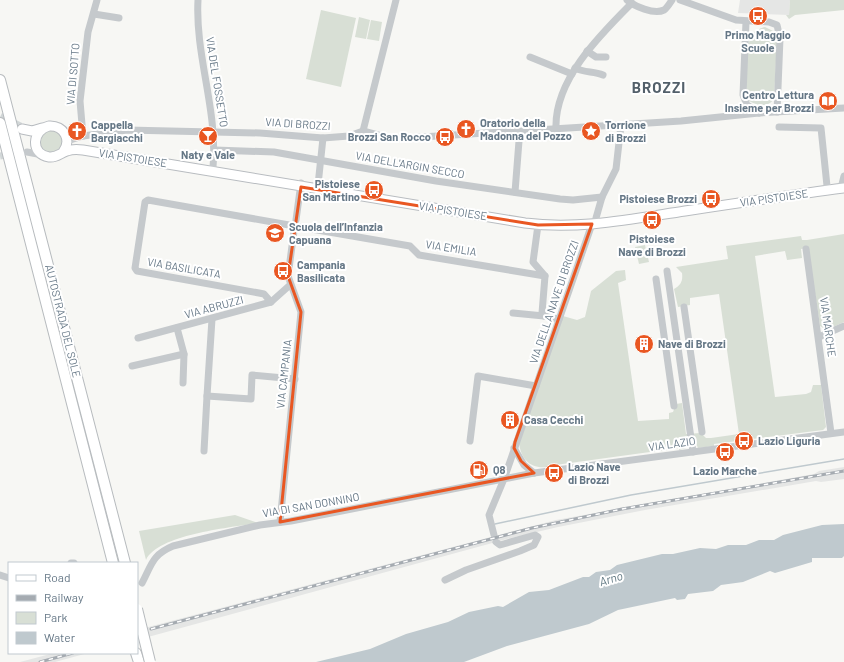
<svg xmlns="http://www.w3.org/2000/svg" width="844" height="662" viewBox="0 0 844 662" font-family="Barlow,sans-serif">
<rect width="100%" height="100%" fill="#f7f7f4"/>
<g fill="#e5e6e5">
<path d="M740 0H790L789 15 738 13Z"/>
<path d="M844 467V479L821 482 816 481 645 510 558 527 507 539 137 640V630L556 520 814 474 819 471Z"/>
<path d="M54 653H88L55 662H20Z"/>
</g>
<g fill="#d8dfd5">
<path d="M790 0H844V10L795 15 789 19 786 15H789Z"/>
<path d="M321 10 356 18 341 87 306 79Z"/>
<path d="M359 17 370 20 366 39 355 37Z"/>
<path d="M371 20 382 22 379 41 367 39Z"/>
<path d="M765 27 773 31 777 41 774 99C767 108 759 106 749 101 744 91 745 45 752 34 756 30 760 28 765 27Z"/>
<circle cx="51" cy="142" r="12"/>
<path d="M844 234V322L827 330 820 326 808 248 801 249 802 258 787 260 785 251 755 256 775 397 806 394 811 392 813 385H821L826 427 823 430 714 444V446L698 448 695 441 688 442 686 448 679 450V448L548 466 547 467C530 469 521 459 519 443L563 316 577 320 585 317 591 291 616 271 625 270 626 280 618 283 638 421 669 419V413L673 412 676 404 682 403 686 434 701 433 706 438H711L739 434 719 294 690 298V305L678 307 674 289C681 285 683 281 682 273L676 267 728 259 726 246 801 236 802 240H807Z"/>
<path d="M645 245 649 262 639 264 635 247Z"/>
<path d="M235 515 258 523C230 528 159 534 146 560L139 531Z"/>
</g>
<path fill="#bfc9ce" d="M844 524V556L842 558H812V562L775 573 770 571 743 582 721 585 713 591 688 594 685 599 677 600 675 598 618 610 589 624 507 646 464 662H316L370 649 406 634 448 622 469 612 498 606 503 607 529 592 549 590 583 577H589L596 572 610 570 617 565 662 554H673L700 548 716 549 728 545H746L759 540H774L783 535 822 525Z"/>
<g fill="none" stroke-linecap="round" stroke-linejoin="round">
<path stroke="#bfc9ce" stroke-width="1.5" d="M495 524 631 495 844 459"/>
<path stroke="#d2d7d8" stroke-width="7" stroke-dasharray="7 3.5" stroke-linecap="butt" d="M0 156 23 152"/>
<path stroke="#d2d7d8" stroke-width="9" stroke-dasharray="9 4.5" stroke-linecap="butt" d="M0 117 22 128"/>
<g stroke="#b8bcc0" stroke-width="11">
<g id="major">
<path d="M22 129 32 131 42 128"/>
<path d="M63 152C72 140 64 125 49 126 32 130 30 154 49 157 57 158 60 153 67 151 72 149 77 149 83 150L525 223C578 230 632 219 685 211 738 203 791 195 844 188"/>
</g>
</g>
<g stroke="#b7bbbe" stroke-width="12">
<g id="highway">
<path d="M0 80 125 563"/>
<path d="M0 123 113 563"/>
<path d="M136 653 139 662"/>
</g>
</g>
<g stroke="#c5c9cc" stroke-width="7">
<path d="M198 0C195 56 218 110 213 167"/>
<path d="M627 0C634 6 654 15 664 10 667 8 670 3 672 0"/>
<path d="M680 0 736 20 769 22 777 25 780 38 777 112"/>
<path d="M94 14 119 18"/>
<path d="M746 22 743 95 747 105 759 113"/>
<path d="M587 51 596 57H606"/>
<path d="M530 57 572 74"/>
<path d="M575 68C584 73 594 71 603 75"/>
<path d="M779 127 821 128 827 186"/>
<path d="M556 129C554 80 600 35 632 3"/>
<path d="M363 131 396 0"/>
<path d="M83 136 80 101 88 32 97 0"/>
<path d="M67 141 83 136 127 130 260 133 323 138 349 136 363 131 389 138H405L681 121 759 113 844 108"/>
<path d="M215 150 274 152 436 181 560 199 573 200 602 197"/>
<path d="M27 152 43 155"/>
<path d="M842 184 844 176"/>
<path d="M318 185 323 138"/>
<path d="M515 192 519 141"/>
<path d="M596 218 602 197 616 169 621 125"/>
<path d="M296 220 301 183"/>
<path d="M538 225 533 262 545 276 542 313 544 316 559 319"/>
<path d="M300 227 410 246 419 255 545 276"/>
<path d="M806 249 831 433"/>
<path d="M667 271 693 452"/>
<path d="M656 279 674 406"/>
<path d="M271 302 264 294 259 293 137 271 135 268 145 202 148 200 289 225"/>
<path d="M684 307 702 432"/>
<path d="M513 313 544 316"/>
<path d="M212 319 207 396 251 399 252 375 295 379"/>
<path d="M177 328 184 354 183 383"/>
<path d="M819 337 844 326"/>
<path d="M138 338 271 302 290 285"/>
<path d="M132 366 184 354"/>
<path d="M470 441 478 376 536 386"/>
<path d="M514 448 524 465 534 473"/>
<path d="M204 451 207 396"/>
<path d="M280 522 301 312 288 276 294 231"/>
<path d="M494 535 489 515 504 479 592 224"/>
<path d="M71 563H74"/>
<path d="M0 575 9 578"/>
<path d="M445 580 466 570 520 551 534 545 538 537 535 535 500 545 496 542"/>
<path d="M142 583C152 564 152 555 173 546L260 525 291 521 534 473 844 432"/>
</g>
<use href="#major" stroke="#fff" stroke-width="9"/>
<use href="#highway" stroke="#fff" stroke-width="10"/>
<g stroke="#a5abb1" stroke-width="3">
<g id="rail">
<path d="M151 629 532 528 622 509 844 471"/>
<path d="M40 662 73 653"/>
</g>
</g>
<use href="#rail" stroke="#fff" stroke-width="1.5" stroke-dasharray="4.5" stroke-linecap="butt"/>
<g stroke="#b7bbbe" stroke-width="12" stroke-linecap="butt">
<path id="highway-bridge" d="M137 609 150 662"/>
</g>
<use href="#highway-bridge" stroke="#fff" stroke-width="10"/>
</g>
<path fill="none" stroke="#e95722" stroke-width="3" stroke-linejoin="round" d="M301 187 538 225 592 224 515 442 514 448 521 461 534 473 280 522 301 312 288 276Z"/>
<defs>
<g id="bus-disc" transform="scale(1)"><circle r="9.5" fill="#e95722" stroke="#fff"/><path d="M-5-6H5V4H4V6H2V4H-2V6H-4V4H-5ZM-3.5-4V0h7V-4ZM-3.5 1.2v1.5H-2V1.2ZM2 1.2v1.5H3.5V1.2Z" fill="#fff"/></g>
<g id="library-disc" transform="scale(1)"><circle r="9.5" fill="#e95722" stroke="#fff"/><path d="M-6-4Q-3-5.5-.7-3.5V5Q-3 3-6 4ZM6-4Q3-5.5 .7-3.5V5Q3 3 6 4Z" fill="#fff"/></g>
<g id="church-disc" transform="scale(1)"><circle r="9.5" fill="#e95722" stroke="#fff"/><path d="M-1.2-6h2.4v3.5h3.3v2.4h-3.3V6h-2.4V-.1h-3.3v-2.4h3.3Z" fill="#fff"/></g>
<g id="sight-disc" transform="scale(1)"><circle r="9.5" fill="#e95722" stroke="#fff"/><path d="M0-6L1.8-2.2L6-1.7L2.9 1.2L3.7 5.4L0 3.3L-3.7 5.4L-2.9 1.2L-6-1.7L-1.8-2.2Z" fill="#fff"/></g>
<g id="bar-disc" transform="scale(1)"><circle r="9.5" fill="#e95722" stroke="#fff"/><path d="M-6-5H6L.8 .8V4.5H3.5V6h-7V4.5H-.8V.8Z" fill="#fff"/></g>
<g id="school-disc" transform="scale(1)"><circle r="9.5" fill="#e95722" stroke="#fff"/><path d="M0-5L7-2L0 1L-7-2ZM-4 1L0 2.5L4 1V4Q0 6-4 4Z" fill="#fff"/></g>
<g id="building-disc" transform="scale(1)"><circle r="9.5" fill="#e95722" stroke="#fff"/><path d="M-4-6H4V6H1V3H-1V6H-4ZM-2.5-4.3h1.7v1.8h-1.7ZM.8-4.3h1.7v1.8H.8ZM-2.5-1h1.7V.8h-1.7ZM.8-1h1.7V.8H.8Z" fill="#fff"/></g>
<g id="fuel-disc" transform="scale(1)"><circle r="9.5" fill="#e95722" stroke="#fff"/><path d="M-5.5-6h7V0h2V4h1.3V-2.5L3-4.5l.8-.8L6-3V5H2.5V1h-1V6h-7ZM-4.2-4.7v3.2H.2V-4.7Z" fill="#fff"/></g>
</defs>
<g fill-rule="evenodd">
<use href="#bus-disc" x="758" y="16"/>
<use href="#library-disc" x="828" y="101"/>
<use href="#church-disc" x="466" y="129"/>
<use href="#church-disc" x="77" y="131"/>
<use href="#sight-disc" x="591" y="131"/>
<use href="#bar-disc" x="208" y="136"/>
<use href="#bus-disc" x="445" y="137"/>
<use href="#bus-disc" x="374" y="190"/>
<use href="#bus-disc" x="711" y="199"/>
<use href="#bus-disc" x="652" y="220"/>
<use href="#school-disc" x="275" y="233"/>
<use href="#bus-disc" x="283" y="271"/>
<use href="#building-disc" x="644" y="344"/>
<use href="#building-disc" x="510" y="420"/>
<use href="#bus-disc" x="744" y="441"/>
<use href="#bus-disc" x="725" y="452"/>
<use href="#fuel-disc" x="479" y="470"/>
<use href="#bus-disc" x="554" y="473"/>
</g>
<g text-anchor="middle" stroke-width="4" stroke-linejoin="round" paint-order="stroke">
<g font-size="11" font-weight="bold" fill="#657786" stroke="#fff" text-anchor="start">
<text x="758" y="39" text-anchor="middle">Primo Maggio<tspan x="758" dy="13">Scuole</tspan></text>
<text x="814" y="99" text-anchor="end">Centro Lettura<tspan x="814" dy="13">Insieme per Brozzi</tspan></text>
<text x="480" y="127">Oratorio della<tspan x="480" dy="13">Madonna del Pozzo</tspan></text>
<text x="91" y="129">Cappella<tspan x="91" dy="13">Bargiacchi</tspan></text>
<text x="605" y="129">Torrione<tspan x="605" dy="13">di Brozzi</tspan></text>
<text x="431" y="141" text-anchor="end">Brozzi San Rocco</text>
<text x="208" y="159" text-anchor="middle">Naty e Vale</text>
<text x="360" y="188" text-anchor="end">Pistoiese<tspan x="360" dy="13">San Martino</tspan></text>
<text x="697" y="203" text-anchor="end">Pistoiese Brozzi</text>
<text x="289" y="231">Scuola dell’Infanzia<tspan x="289" dy="13">Capuana</tspan></text>
<text x="652" y="243" text-anchor="middle">Pistoiese<tspan x="652" dy="13">Nave di Brozzi</tspan></text>
<text x="297" y="269">Campania<tspan x="297" dy="13">Basilicata</tspan></text>
<text x="658" y="348">Nave di Brozzi</text>
<text x="524" y="424">Casa Cecchi</text>
<text x="758" y="445">Lazio Liguria</text>
<text x="568" y="471">Lazio Nave<tspan x="568" dy="13">di Brozzi</tspan></text>
<text x="493" y="474">Q8</text>
<text x="725" y="475" text-anchor="middle">Lazio Marche</text>
</g>
<g font-size="11" fill="#657786" stroke="#fff">
<text transform="translate(73 74) rotate(-85)" y="4">VIA DI SOTTO</text>
<text transform="translate(217 82) rotate(81)" y="4">VIA DEL FOSSETTO</text>
<text transform="translate(298 124) rotate(4)" y="4">VIA DI BROZZI</text>
<text transform="translate(133 158) rotate(9)" y="4">VIA PISTOIESE</text>
<text transform="translate(410 165) rotate(10)" y="4">VIA DELL'ARGIN SECCO</text>
<text transform="translate(774 198) rotate(-8)" y="4">VIA PISTOIESE</text>
<text transform="translate(453 211) rotate(9)" y="4">VIA PISTOIESE</text>
<text transform="translate(451 248) rotate(9)" y="4">VIA EMILIA</text>
<text transform="translate(184 268) rotate(10)" y="4">VIA BASILICATA</text>
<text transform="translate(554 302) rotate(-71)" y="4">VIA DELLA NAVE DI BROZZI</text>
<text transform="translate(214 307) rotate(-15)" y="4">VIA ABRUZZI</text>
<text transform="translate(63 321) rotate(76)" y="4">AUTOSTRADA DEL SOLE</text>
<text transform="translate(828 327) rotate(82)" y="4">VIA MARCHE</text>
<text transform="translate(284 374) rotate(-84)" y="4">VIA CAMPANIA</text>
<text transform="translate(672 444) rotate(-8)" y="4">VIA LAZIO</text>
<text transform="translate(311 505) rotate(-10)" y="4">VIA DI SAN DONNINO</text>
</g>
<g font-size="12" font-style="italic" fill="#617882" stroke="#fff">
<text transform="translate(611 579) rotate(-16)" y="4">Arno</text>
</g>
<g font-size="15" font-weight="bold" letter-spacing="1" fill="#53606b" stroke="#fff">
<text x="659" y="93">BROZZI</text>
</g>
</g>
<rect x="8" y="562" width="130" height="92" fill="#ffffff" stroke="#c1c9cf"/>
<rect x="16" y="575" width="20" height="6" fill="#ffffff" stroke="#c1c9cf"/>
<text x="44" y="582" font-size="12" fill="#657786">Road</text>
<rect x="16" y="595" width="20" height="6" fill="#a5abb1" stroke="#c1c9cf"/>
<text x="44" y="602" font-size="12" fill="#657786">Railway</text>
<rect x="16" y="612" width="20" height="12" fill="#d8dfd5" stroke="#c1c9cf"/>
<text x="44" y="622" font-size="12" fill="#657786">Park</text>
<rect x="16" y="632" width="20" height="12" fill="#bfc9ce" stroke="#c1c9cf"/>
<text x="44" y="642" font-size="12" fill="#657786">Water</text>
</svg>
